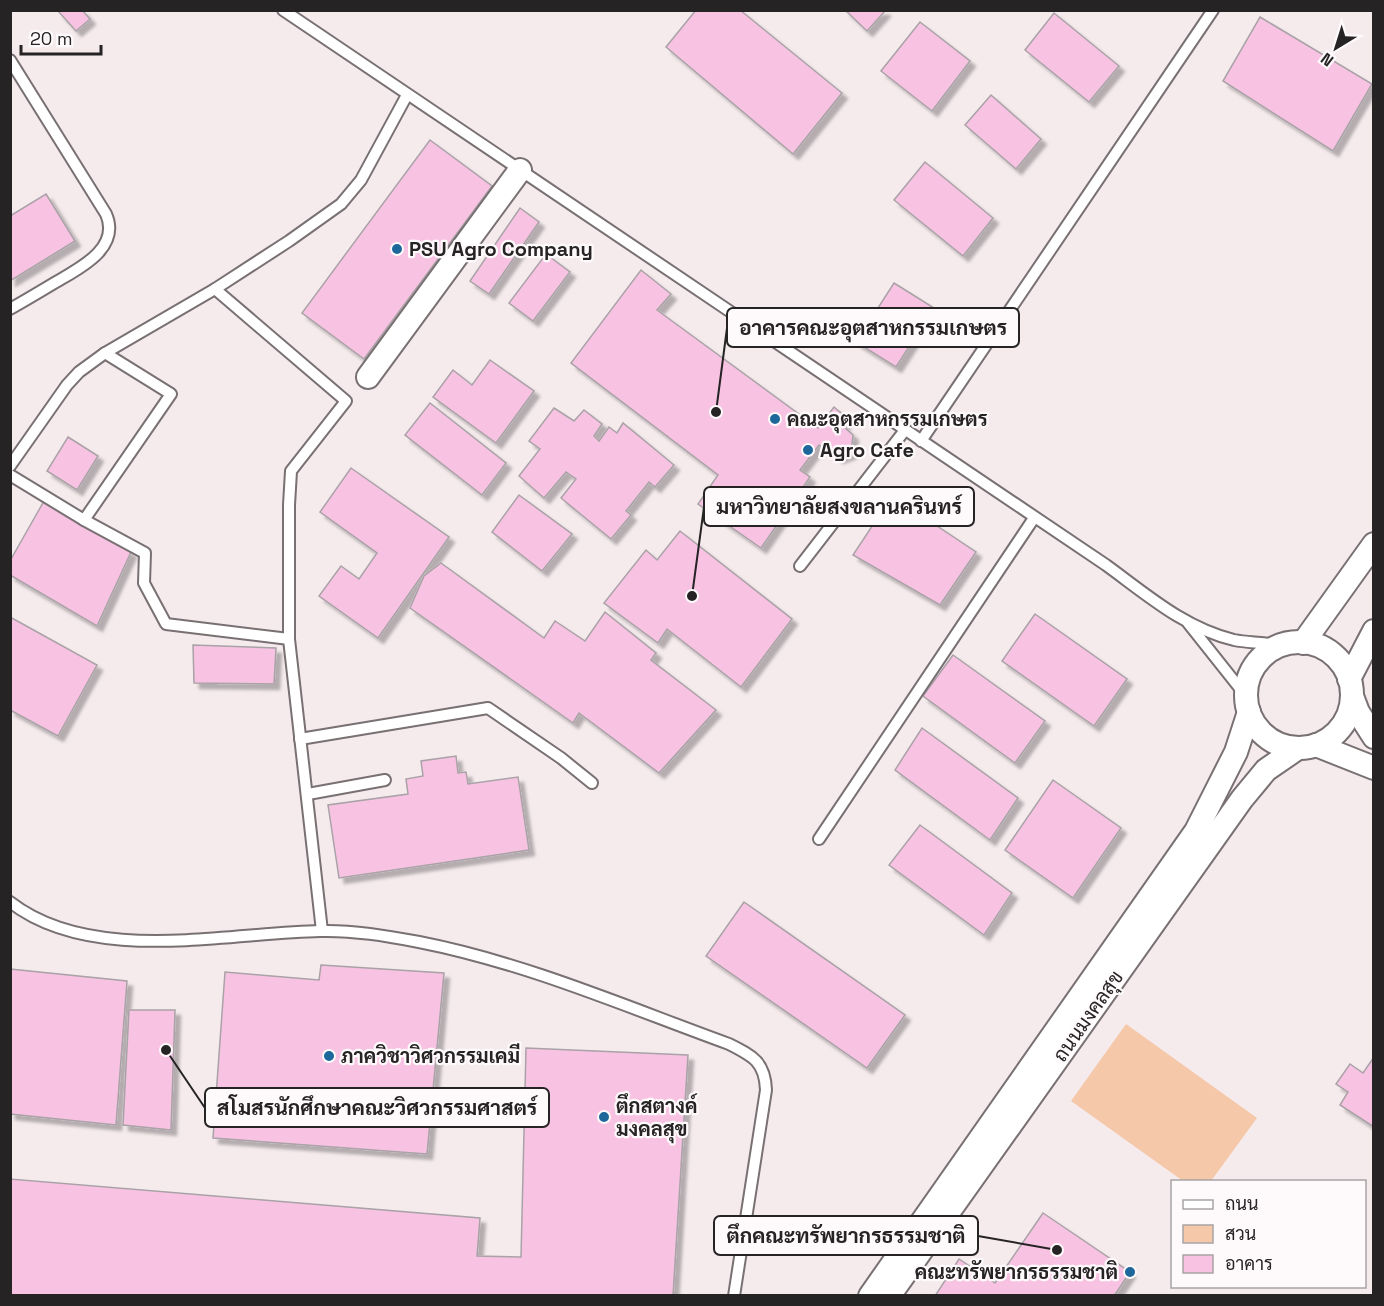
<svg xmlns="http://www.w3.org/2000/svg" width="1384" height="1306" viewBox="0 0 1384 1306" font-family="'Space Grotesk',Sarabun,sans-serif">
<defs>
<filter id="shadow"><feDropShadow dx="5.5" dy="5.5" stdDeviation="1.5" flood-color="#0004"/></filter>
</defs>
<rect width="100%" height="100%" fill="#f5ebed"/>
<path fill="#f5c8aa" d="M1126 1024 1257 1118 1211 1181H1183L1071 1101Z"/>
<g fill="#f8c3e3" stroke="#a9a2a6" stroke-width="1.5" filter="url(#shadow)">
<path d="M82 10 90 19 76 31 58 11Z"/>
<path d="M696 10H740L842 93 793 154 666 47Z"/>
<path d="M845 10H884L885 11 867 31Z"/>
<path d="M1054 13 1119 66 1089 102 1025 50Z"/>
<path d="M1260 17 1372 84 1333 151 1223 81Z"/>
<path d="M920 22 970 61 932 111 881 71Z"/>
<path d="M991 95 1041 139 1016 169 965 125Z"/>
<path d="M430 140 492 186 364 359 302 313Z"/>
<path d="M925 162 993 218 963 256 894 200Z"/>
<path d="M46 194 75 241 10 281V216Z"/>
<path d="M520 208 539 222 489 294 470 281Z"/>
<path d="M546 254 570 272 533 321 509 303Z"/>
<path d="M641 270 671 294 657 310 818 428 834 407 847 418 843 426 853 435 851 453 838 458 819 445 800 470 810 477 761 548 698 504 718 475 571 363Z"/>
<path d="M894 283 934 308 896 367 856 342Z"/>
<path d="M490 360 534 391 496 443 433 397 453 370 472 385Z"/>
<path d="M430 403 506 463 482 495 405 435Z"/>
<path d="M554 408 574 421 584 410 602 424 594 436 599 441 609 427 617 433 623 423 674 465 655 487 649 482 626 511 631 515 611 539 561 498 576 479 566 472 544 498 519 476 540 449 529 441Z"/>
<path d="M68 437 98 456 77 490 47 471Z"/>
<path d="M351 468 449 537 378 638 319 596 341 566 359 579 377 553 320 512Z"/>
<path d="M519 495 572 534 542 571 492 532Z"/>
<path d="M892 496 976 552 940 605 853 555Z"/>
<path d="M44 501 131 552 97 626 10 575V561Z"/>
<path d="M680 531 792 619 741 687 667 629 658 643 604 603 646 550 657 560Z"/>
<path d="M441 563 544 638 555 621 585 641 605 612 656 653 651 660 716 710 659 773 579 713 573 723 410 608 424 576Z"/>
<path d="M1035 614 1127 679 1094 726 1002 661Z"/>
<path d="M10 617 97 665 58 736 10 710Z"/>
<path d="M193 645 276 648 274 684 194 683Z"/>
<path d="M953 655 1045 721 1015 763 923 696Z"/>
<path d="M922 728 1018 798 990 840 895 770Z"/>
<path d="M456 756 458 773 466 772 468 784 518 777 529 850 339 878 328 805 408 794 406 779 423 776 421 761Z"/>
<path d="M1053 780 1121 828 1073 898 1005 850Z"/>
<path d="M920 825 1012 893 984 935 889 865Z"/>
<path d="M744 902 905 1015 867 1068 706 956Z"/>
<path d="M321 965 444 973 427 1154 213 1138 225 972 319 980Z"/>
<path d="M10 969 127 981 116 1125 10 1114Z"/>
<path d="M129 1010H175L171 1130 123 1125Z"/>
<path d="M526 1048 688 1055 673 1296H10V1179L480 1218 477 1256 521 1257Z"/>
<path d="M1374 1057V1127L1340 1105 1348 1092 1336 1084 1350 1064 1363 1073Z"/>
<path d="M1043 1213 1130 1272 1114 1296H935L959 1259 995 1283Z"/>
</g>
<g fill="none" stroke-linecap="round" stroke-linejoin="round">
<g stroke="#787072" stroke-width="14">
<g id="lane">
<path d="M283 10 1106 565C1146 594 1184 628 1234 640 1249 643 1265 642 1280 646"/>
<path d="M10 60 106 214C121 248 80 268 56 282 41 291 26 300 10 309"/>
<path d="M215 289 346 401 291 471 289 505V639L322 931"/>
<path d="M921 441 1213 10"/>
<path d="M10 466 67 385 79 372 105 353 215 289 289 241 341 204 361 180 407 95"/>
<path d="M10 475 84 520 145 553 144 583 166 624 289 639"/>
<path d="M84 520 171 394 105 353"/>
<path d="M800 566 905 430"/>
<path d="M1188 623 1246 696"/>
<path d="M300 739 488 708 561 758 592 783"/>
<path d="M308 794 385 780"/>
<path d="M819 839 1034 518"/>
<path d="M10 902C91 965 225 933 320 931 353 930 387 936 419 942 526 963 627 1007 729 1044 753 1056 765 1062 766 1090L734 1296"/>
</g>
</g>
<g stroke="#787072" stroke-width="26">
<g id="street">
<path d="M368 377 520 170"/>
<circle cx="1299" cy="695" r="53"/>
<path d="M1303 643 1374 544"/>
<path d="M1349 679 1374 631"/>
<path d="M1352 696 1358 712 1374 737"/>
<path d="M1316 745 1374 768"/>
<path d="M870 1296 1196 831 1236 752 1249 712"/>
<path d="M889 1296 1242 799 1266 770 1298 748"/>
</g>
</g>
<use href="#lane" stroke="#fff" stroke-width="10"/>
<use href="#street" stroke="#fff" stroke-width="22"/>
</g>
<g fill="#1d679b" stroke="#fefafb" stroke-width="2">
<circle cx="397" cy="249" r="6"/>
<circle cx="775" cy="419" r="6"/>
<circle cx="808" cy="450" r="6"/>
<circle cx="329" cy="1056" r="6"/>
<circle cx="604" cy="1117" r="6"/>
<circle cx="1130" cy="1272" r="6"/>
</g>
<g text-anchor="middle" stroke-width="4.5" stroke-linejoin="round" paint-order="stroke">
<g font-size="20" font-weight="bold" fill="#262324" stroke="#fefafb" text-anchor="start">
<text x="409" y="256">PSU Agro Company</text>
<text x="787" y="426">คณะอุตสาหกรรมเกษตร</text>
<text x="820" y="457">Agro Cafe</text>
<text x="341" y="1063">ภาควิชาวิศวกรรมเคมี</text>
<text x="616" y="1113">ตึกสตางค์<tspan x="616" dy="23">มงคลสุข</tspan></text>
<text x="1118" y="1279" text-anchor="end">คณะทรัพยากรธรรมชาติ</text>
</g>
<g font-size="20" fill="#262324" stroke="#fefafb">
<text transform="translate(1088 1016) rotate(-55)" y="7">ถนนมงคลสุข</text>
</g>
</g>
<path fill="none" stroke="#262324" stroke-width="2" d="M716 412L727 328M692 596L704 507M166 1050L205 1108M1057 1250L978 1236"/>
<g fill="#262324" stroke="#fefafb" stroke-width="2">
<circle cx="716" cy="412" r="6"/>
<circle cx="692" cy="596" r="6"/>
<circle cx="166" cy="1050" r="6"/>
<circle cx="1057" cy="1250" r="6"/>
</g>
<g fill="#fefafb" stroke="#262324" stroke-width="2">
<rect x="727" y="308" width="292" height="39" rx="6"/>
<rect x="704" y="487" width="270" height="39" rx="6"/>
<rect x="205" y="1088" width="344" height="39" rx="6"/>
<rect x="714" y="1216" width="264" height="39" rx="6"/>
</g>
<g font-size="21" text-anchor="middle" font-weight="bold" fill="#262324">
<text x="873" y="335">อาคารคณะอุตสาหกรรมเกษตร</text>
<text x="839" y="514">มหาวิทยาลัยสงขลานครินทร์</text>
<text x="377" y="1115">สโมสรนักศึกษาคณะวิศวกรรมศาสตร์</text>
<text x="846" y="1243">ตึกคณะทรัพยากรธรรมชาติ</text>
</g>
<rect width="1384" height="1306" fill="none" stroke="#262324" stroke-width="24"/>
<rect x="1171" y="1180" width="195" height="108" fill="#fefafb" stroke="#a8a4a5" stroke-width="1.5"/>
<rect x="1183" y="1200" width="30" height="9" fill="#ffffff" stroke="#a8a4a5" stroke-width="1.5"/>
<text x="1225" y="1210" font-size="18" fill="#262324">ถนน</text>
<rect x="1183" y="1225" width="30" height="18" fill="#f5c8aa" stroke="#a8a4a5" stroke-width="1.5"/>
<text x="1225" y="1240" font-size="18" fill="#262324">สวน</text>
<rect x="1183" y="1255" width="30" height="18" fill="#f8c3e3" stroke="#a8a4a5" stroke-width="1.5"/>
<text x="1225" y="1270" font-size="18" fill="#262324">อาคาร</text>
<g transform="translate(1336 48) rotate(218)" stroke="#fefafb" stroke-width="4.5" paint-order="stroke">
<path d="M0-4.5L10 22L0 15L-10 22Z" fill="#262324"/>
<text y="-9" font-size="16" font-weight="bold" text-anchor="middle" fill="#262324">N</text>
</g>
<path d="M21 45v9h80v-9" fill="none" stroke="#262324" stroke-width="3"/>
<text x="30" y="45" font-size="18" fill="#262324" stroke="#fefafb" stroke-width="4.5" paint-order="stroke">20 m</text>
</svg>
